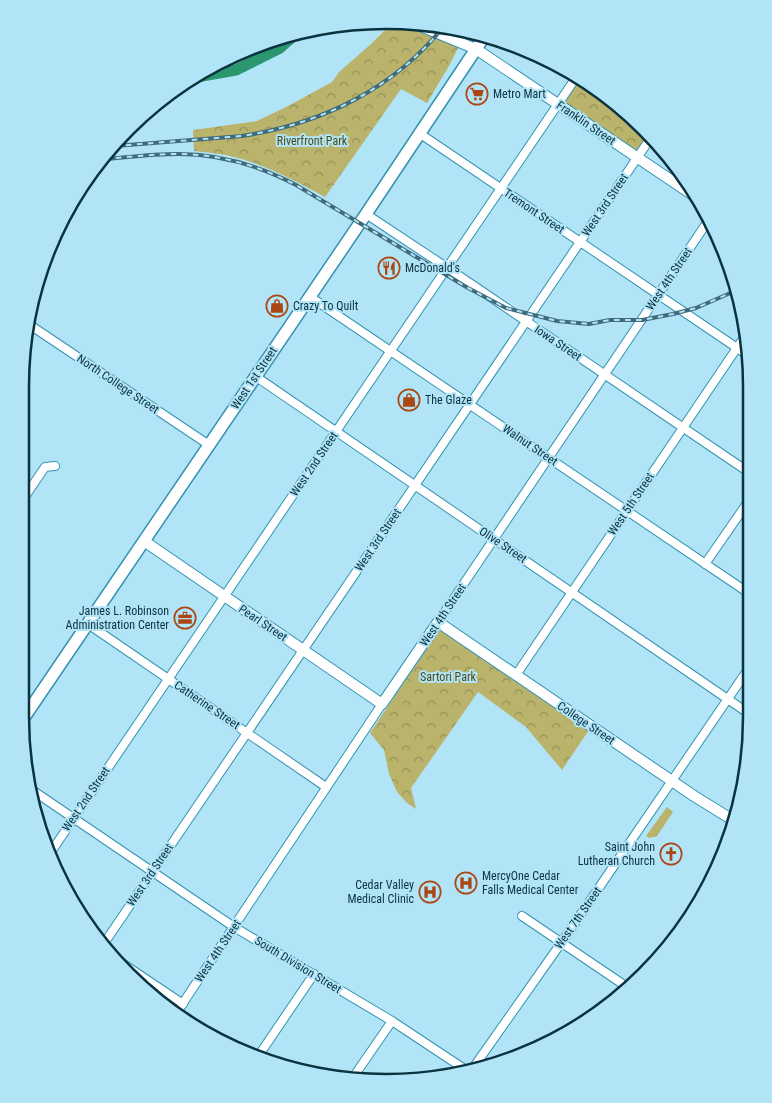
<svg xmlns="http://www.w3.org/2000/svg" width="772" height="1103" viewBox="0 0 772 1103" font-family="'Roboto Condensed',sans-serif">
<defs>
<pattern id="forest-crowns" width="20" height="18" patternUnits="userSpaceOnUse" patternTransform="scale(1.25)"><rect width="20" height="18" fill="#bab36c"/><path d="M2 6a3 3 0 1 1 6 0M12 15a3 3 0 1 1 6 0" fill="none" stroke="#95925a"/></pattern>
</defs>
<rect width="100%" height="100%" fill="#b1e4f7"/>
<g fill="url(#forest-crowns)">
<path d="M394 21H410L468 30 460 41 461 42 449 66 427 103 401 89 325 197C293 180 261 162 225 155 215 153 204 152 194 151L193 130 257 121 288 106 332 82 339 72 371 44Z"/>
<path d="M577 76 609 95 652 136 637 157 558 104Z"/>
<path d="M440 629 589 730 562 770 526 727 478 692 411 788 416 809 407 803 397 792 389 774 384 750 370 733Z"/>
<path d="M667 807 673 812 657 836 649 838 646 836Z"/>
</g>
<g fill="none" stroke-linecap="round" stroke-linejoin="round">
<path stroke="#2a976f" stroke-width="11" d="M191 78 236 70 280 48 297 33"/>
<g stroke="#3493b2" stroke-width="10">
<g id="street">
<path d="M419 133 749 356"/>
<path d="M366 214 455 273 750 473"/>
<path d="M309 296 750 594"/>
<path d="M27 323 209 445"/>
<path d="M27 336 33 327"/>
<path d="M255 376 751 715"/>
<path d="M24 498 45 467 55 466"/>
<path d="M705 564 750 499"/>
<path d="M438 622 710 218"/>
<path d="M88 624 326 787"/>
<path d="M516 675 747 333"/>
<path d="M29 788 234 927 392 1021 469 1072"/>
<path d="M51 852 577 76"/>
<path d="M522 916 630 989"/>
<path d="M103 945 652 136"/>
<path d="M116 959 183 1004"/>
<path d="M177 1012 382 704"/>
<path d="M257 1058 314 974"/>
<path d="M471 1071 566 936 751 665"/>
<path d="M352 1079 392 1021"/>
</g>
</g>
<g stroke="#3493b2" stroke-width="12">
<g id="secondary">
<path d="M408 21 476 49 696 197"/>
<path d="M144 541 382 704 438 622 694 796 736 822"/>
</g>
</g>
<g stroke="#3493b2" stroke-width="14">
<path id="primary" d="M21 722 366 214 486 34"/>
</g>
<use href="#street" stroke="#fff" stroke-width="8"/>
<use href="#secondary" stroke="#fff" stroke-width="10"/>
<use href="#primary" stroke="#fff" stroke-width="11"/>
<g stroke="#3f6b7a" stroke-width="4">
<g id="rail">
<path d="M115 146 242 136C321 124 394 89 444 26"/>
<path d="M105 159C129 157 154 154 178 154 219 154 260 166 296 185L468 288 506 308 557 321 589 324 610 320H642L673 314 696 308 735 291"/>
</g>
</g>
<use href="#rail" stroke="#b1e4f7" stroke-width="2" stroke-dasharray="5.5" stroke-linecap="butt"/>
</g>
<defs>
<g id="supermarket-ring" transform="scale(1.125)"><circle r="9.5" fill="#b1e4f7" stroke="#ab4712" stroke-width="1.5"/><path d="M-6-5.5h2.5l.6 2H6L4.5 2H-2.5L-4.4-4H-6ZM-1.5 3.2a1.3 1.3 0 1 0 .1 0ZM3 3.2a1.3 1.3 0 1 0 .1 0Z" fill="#ab4712"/></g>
<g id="restaurant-ring" transform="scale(1.125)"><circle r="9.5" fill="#b1e4f7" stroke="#ab4712" stroke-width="1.5"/><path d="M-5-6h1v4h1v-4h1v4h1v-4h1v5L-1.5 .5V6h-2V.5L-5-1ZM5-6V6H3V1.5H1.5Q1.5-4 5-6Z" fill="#ab4712"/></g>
<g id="shop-ring" transform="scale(1.125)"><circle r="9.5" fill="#b1e4f7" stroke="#ab4712" stroke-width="1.5"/><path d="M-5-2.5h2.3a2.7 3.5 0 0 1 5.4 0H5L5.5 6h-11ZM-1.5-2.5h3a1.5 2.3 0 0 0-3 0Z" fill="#ab4712"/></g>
<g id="office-ring" transform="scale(1.125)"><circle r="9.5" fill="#b1e4f7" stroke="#ab4712" stroke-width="1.5"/><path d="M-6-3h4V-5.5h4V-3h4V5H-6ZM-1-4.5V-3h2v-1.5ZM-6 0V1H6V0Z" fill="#ab4712"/></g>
<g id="church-ring" transform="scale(1.125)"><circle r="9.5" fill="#b1e4f7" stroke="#ab4712" stroke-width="1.5"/><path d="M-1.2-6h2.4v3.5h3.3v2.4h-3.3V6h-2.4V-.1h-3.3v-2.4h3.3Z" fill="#ab4712"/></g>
<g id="hospital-ring" transform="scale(1.125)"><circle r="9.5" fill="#b1e4f7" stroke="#ab4712" stroke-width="1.5"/><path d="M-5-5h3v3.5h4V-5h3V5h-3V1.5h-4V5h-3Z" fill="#ab4712"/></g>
</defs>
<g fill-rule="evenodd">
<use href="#supermarket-ring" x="477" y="94"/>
<use href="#restaurant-ring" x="389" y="268"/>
<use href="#shop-ring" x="277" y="306"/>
<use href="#shop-ring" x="409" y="400"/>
<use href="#office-ring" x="185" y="618"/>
<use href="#church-ring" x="671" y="854"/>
<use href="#hospital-ring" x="466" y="883"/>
<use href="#hospital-ring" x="430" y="892"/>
</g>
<g text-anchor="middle" stroke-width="4" stroke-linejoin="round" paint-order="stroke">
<g font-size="12" fill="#0a3340" stroke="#b1e4f7" text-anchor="start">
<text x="493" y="98">Metro Mart</text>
<text x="405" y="272">McDonald's</text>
<text x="293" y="310">Crazy To Quilt</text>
<text x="425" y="404">The Glaze</text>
<text x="169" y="615" text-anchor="end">James L. Robinson<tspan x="169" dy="14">Administration Center</tspan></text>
<text x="655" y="851" text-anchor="end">Saint John<tspan x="655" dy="14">Lutheran Church</tspan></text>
<text x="482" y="880">MercyOne Cedar<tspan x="482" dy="14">Falls Medical Center</tspan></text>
<text x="414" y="889" text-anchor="end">Cedar Valley<tspan x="414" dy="14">Medical Clinic</tspan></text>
</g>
<g font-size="12" fill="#0a3340" stroke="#b1e4f7">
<text transform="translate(586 123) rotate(34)" y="4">Franklin Street</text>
<text transform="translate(605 205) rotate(-56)" y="4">West 3rd Street</text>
<text transform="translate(534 211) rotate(34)" y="4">Tremont Street</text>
<text transform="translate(669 279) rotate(-56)" y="4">West 4th Street</text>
<text transform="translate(558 343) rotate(34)" y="4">Iowa Street</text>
<text transform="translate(254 378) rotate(-56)" y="4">West 1st Street</text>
<text transform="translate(118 384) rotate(34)" y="4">North College Street</text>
<text transform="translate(530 445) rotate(34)" y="4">Walnut Street</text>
<text transform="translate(314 464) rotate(-56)" y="4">West 2nd Street</text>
<text transform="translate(631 504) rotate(-56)" y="4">West 5th Street</text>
<text transform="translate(378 540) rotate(-56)" y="4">West 3rd Street</text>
<text transform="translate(503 545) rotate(34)" y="4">Olive Street</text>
<text transform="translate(443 615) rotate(-56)" y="4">West 4th Street</text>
<text transform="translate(263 623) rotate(34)" y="4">Pearl Street</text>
<text transform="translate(207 705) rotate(34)" y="4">Catherine Street</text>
<text transform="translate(586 723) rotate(34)" y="4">College Street</text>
<text transform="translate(86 799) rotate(-56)" y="4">West 2nd Street</text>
<text transform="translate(150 875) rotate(-56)" y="4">West 3rd Street</text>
<text transform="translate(578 918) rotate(-55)" y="4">West 7th Street</text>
<text transform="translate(218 951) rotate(-56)" y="4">West 4th Street</text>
<text transform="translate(298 965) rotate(31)" y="4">South Division Street</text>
</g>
<g font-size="12" fill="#4e4a17" stroke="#b1e4f7">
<text x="312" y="145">Riverfront Park</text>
<text x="448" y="681">Sartori Park</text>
</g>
</g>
<path d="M0 0H772V1103H0ZM386 29H386A357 357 0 0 1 743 386V717A357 357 0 0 1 386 1074H386A357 357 0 0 1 29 717V386A357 357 0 0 1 386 29Z" fill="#b1e4f7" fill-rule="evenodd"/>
<path fill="none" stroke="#0a3340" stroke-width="2.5" d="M386 29H386A357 357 0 0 1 743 386V717A357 357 0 0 1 386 1074H386A357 357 0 0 1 29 717V386A357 357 0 0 1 386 29Z"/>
</svg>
